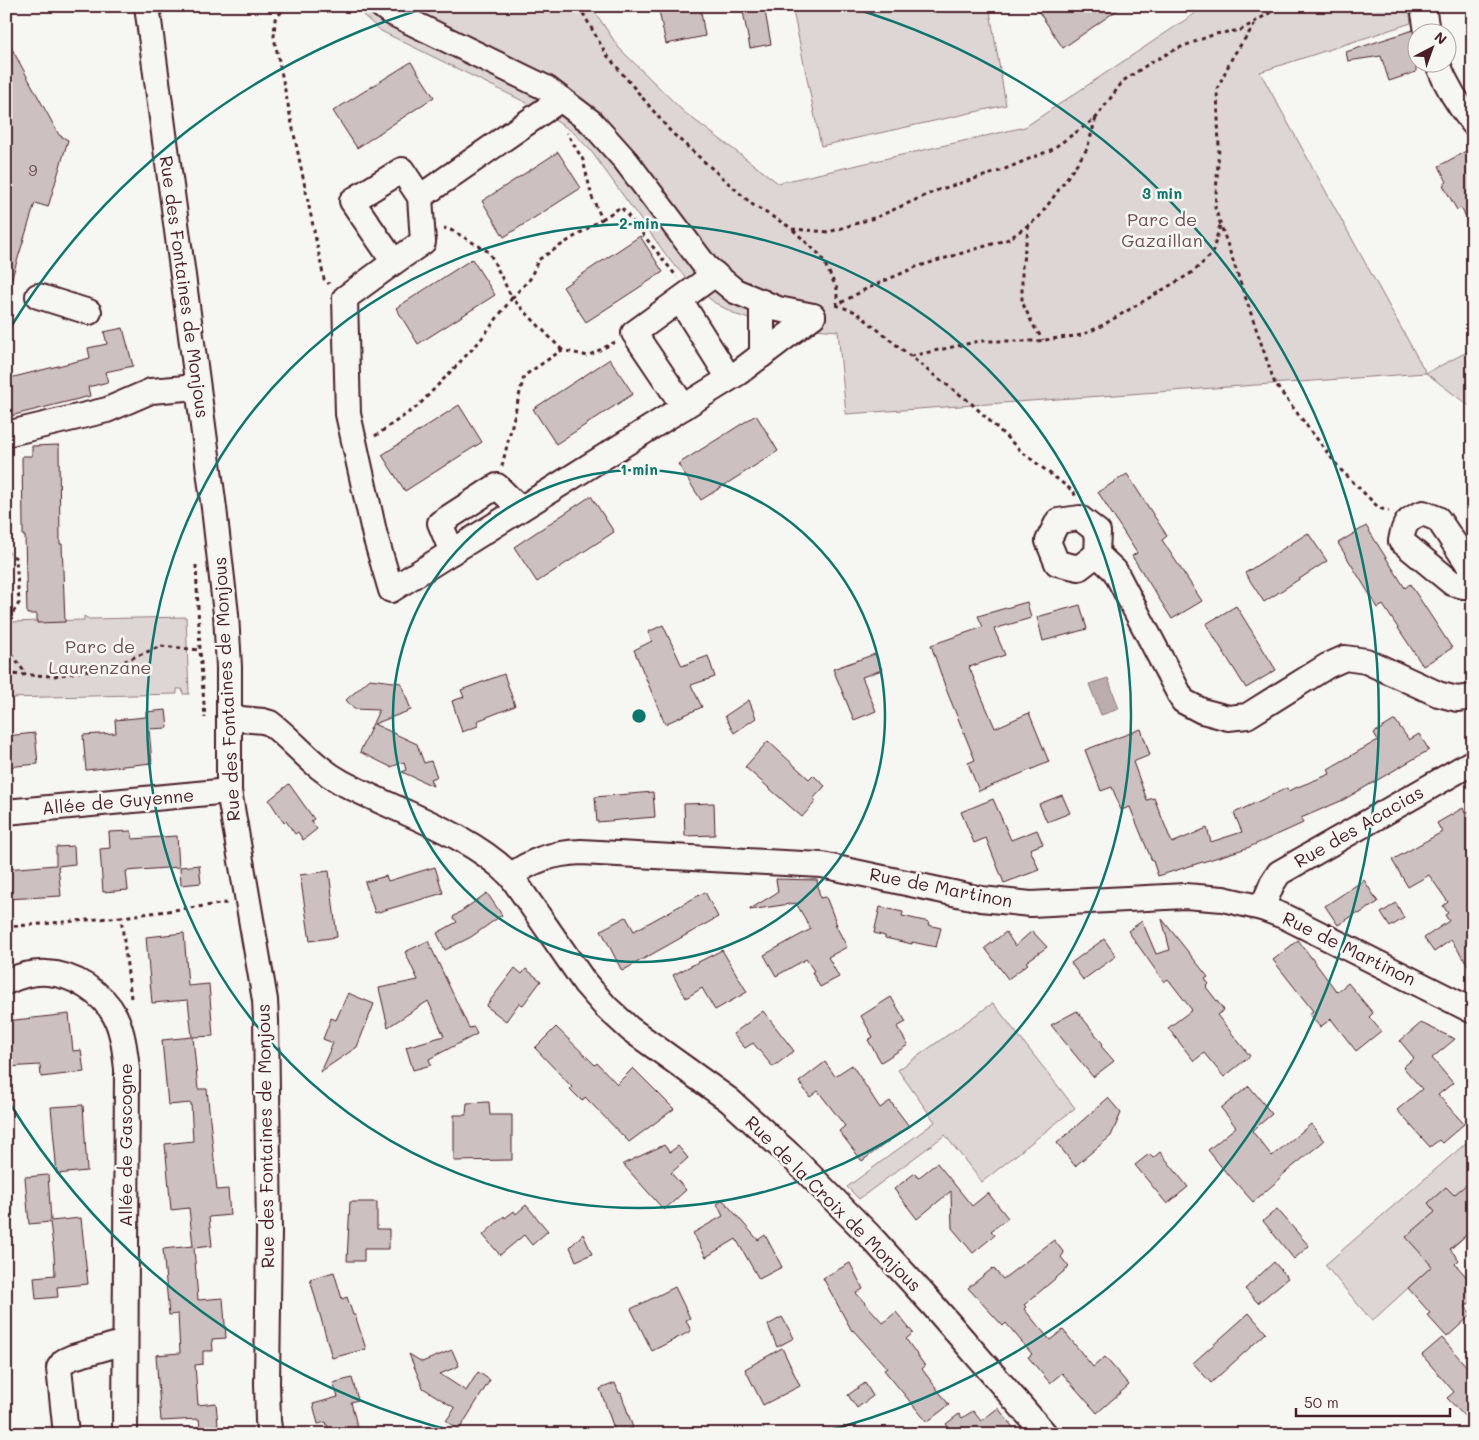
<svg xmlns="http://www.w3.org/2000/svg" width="1479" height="1440" viewBox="0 0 1479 1440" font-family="Mali,sans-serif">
<rect width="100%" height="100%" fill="#f6f6f2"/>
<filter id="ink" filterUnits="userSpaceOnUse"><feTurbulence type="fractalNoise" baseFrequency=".02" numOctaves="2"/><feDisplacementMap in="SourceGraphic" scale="10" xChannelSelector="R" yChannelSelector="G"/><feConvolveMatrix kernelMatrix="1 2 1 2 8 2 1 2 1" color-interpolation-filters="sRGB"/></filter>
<g filter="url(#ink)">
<g fill="#ddd6d5" stroke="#947a80">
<path d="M357 6H591L619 48 684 112 778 183 1025 127 1206 6H1409L1411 23 1260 72 1426 373 1473 349V409L1426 373 846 414 838 331 767 325 737 315 715 303 694 286 672 263 591 151 573 132 533 106 381 31 364 16Z"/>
<path d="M792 6H989L1006 105 821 146Z"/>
<path d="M84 616 89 619 186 617 189 694H183L182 689H177V694L6 698V622L84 620Z"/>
<path d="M993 1003 1075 1108 982 1182 945 1135 859 1199 847 1187 935 1122 898 1070Z"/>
<path d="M1473 1137V1155L1467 1160 1473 1167V1229L1372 1321 1325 1265Z"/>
</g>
<path fill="#bbadae" stroke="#8e747a" d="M1108 678 1119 709 1101 715 1089 684Z"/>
<g fill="#ccc1c0" stroke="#4a1f2b">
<path d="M658 6H700L705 36 666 44Z"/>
<path d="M742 6H764L771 44 750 48Z"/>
<path d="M1035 6H1123L1063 48Z"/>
<path d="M1413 30 1416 46V72L1389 81 1381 56 1348 61 1346 52Z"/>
<path d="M6 38 59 135 68 140 48 207 35 203 10 284 6 283Z"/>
<path d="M411 62 434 97 357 148 333 111Z"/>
<path d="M1466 151 1473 162V229L1461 208 1457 210 1443 185 1447 182 1439 166Z"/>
<path d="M558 152 581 188 504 237 482 201Z"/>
<path d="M640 236 663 272 586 322 563 287Z"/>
<path d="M472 259 495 295 418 344 396 308Z"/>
<path d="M123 328 133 366 105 372 108 382 88 387 90 396 6 417V379L90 358 88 348 107 344 104 332Z"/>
<path d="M610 359 633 394 556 444 533 409Z"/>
<path d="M459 405 482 442 405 491 382 455Z"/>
<path d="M756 415 778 451 701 500 678 464Z"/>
<path d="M59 445 60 544H62L65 622 37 623V614H27L25 536H23V525L22 456H32V446Z"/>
<path d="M1127 474 1167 536 1162 540 1202 601 1172 619 1132 556 1137 553 1098 492Z"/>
<path d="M591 496 614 532 537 582 514 547Z"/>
<path d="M1366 526 1405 588 1410 584 1452 648 1423 666 1383 605 1378 608 1338 543Z"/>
<path d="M1308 533 1327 561 1264 602 1245 573Z"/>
<path d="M1027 602 1031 618 994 629 1005 655 969 667 995 728 1029 713 1049 762 979 791 968 763 975 760 946 689 931 645 983 627 978 616Z"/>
<path d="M1080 605 1087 629 1043 641 1037 617Z"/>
<path d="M1236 606 1276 670 1246 688 1206 624Z"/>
<path d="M663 625 682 666 708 656 715 677 691 685 702 707 665 724 634 650 652 641 648 632Z"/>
<path d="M875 654 882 670 862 677 876 711 854 720 833 669Z"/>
<path d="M504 674 515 706 477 721 478 726 462 732 452 701 464 697 461 690Z"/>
<path d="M370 679 401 683 411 710 374 724 417 744 424 763 431 761 437 777 430 779 433 786 402 772 406 770 404 762 391 767 360 752 379 710 354 709 346 700Z"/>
<path d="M749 700 756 718 734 733 725 716Z"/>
<path d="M166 710 168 728 149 729 152 763 86 770 83 735 116 733 115 720 146 717V712Z"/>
<path d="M1395 720 1409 740 1419 734 1429 750 1343 800 1301 818 1303 823 1290 829 1247 848 1158 876 1153 861H1152L1130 807 1121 810 1112 787 1101 791 1085 750 1141 729 1150 755 1133 762 1147 800 1154 798 1172 843 1207 828 1211 842 1242 832 1234 813 1287 788 1288 791 1330 774 1328 769 1378 740 1374 733Z"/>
<path d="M35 733 38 764 6 767V736Z"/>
<path d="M768 741 809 779 813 775 825 786 813 799 816 801 802 817 745 767Z"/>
<path d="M289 784 314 819 311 821 317 829 303 840 298 832 295 834 286 821 284 823 269 800Z"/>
<path d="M653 792 655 817 597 822 595 797Z"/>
<path d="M1062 795 1070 813 1047 822 1039 804Z"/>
<path d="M993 799 1011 840 1037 830 1043 844 1030 849 1039 870 1004 883 986 838 974 843 961 812Z"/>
<path d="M714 803 715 835 685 836 684 804Z"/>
<path d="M1463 808 1465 813 1473 809V972L1451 940 1434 952 1424 938 1449 921 1445 915 1448 913 1443 906 1448 902 1429 875 1408 887 1392 860 1442 832 1437 823Z"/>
<path d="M131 831 132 839 177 836 179 867 126 871 128 890 103 892 100 849 110 848 109 832Z"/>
<path d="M74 846 75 864 58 866 61 896 6 899V869L56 865V847Z"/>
<path d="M199 865 201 883 181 885 180 867Z"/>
<path d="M435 867 443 893 375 913 365 882 386 876 388 881Z"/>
<path d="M329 871 337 937 310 941 300 875Z"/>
<path d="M776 879 817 880 820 898 826 897 837 925 835 924 847 947 828 957 839 977 820 987 812 972 814 971 806 959 776 976 764 955 811 929 796 903 750 910V909L778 892Z"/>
<path d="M1364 880 1378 902 1359 914 1357 913 1338 925 1325 906Z"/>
<path d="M705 892 718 917 622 971 601 930 626 917 634 931Z"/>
<path d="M487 893 502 915 471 937 445 950 437 933 457 922 453 917Z"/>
<path d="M1396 903 1404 918 1390 927 1381 913Z"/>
<path d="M880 907 903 912 902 916 929 922 928 925 941 928 936 947 912 942V944L885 938V936L874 933Z"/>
<path d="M1162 919 1208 977 1205 979 1209 984 1206 987 1224 1010 1217 1015 1250 1056 1224 1077 1204 1053 1194 1061 1168 1028 1192 1010 1168 979 1164 982 1128 931 1142 921 1156 954 1170 950Z"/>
<path d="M1032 931 1047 947 1026 962 1028 964 1008 979 985 948 1006 932 1015 946Z"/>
<path d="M184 933 188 986 209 984 213 1036 193 1037 196 1069 198 1089H207L217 1190 228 1189 230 1215 209 1217 212 1246 194 1248 198 1300 223 1298 226 1338 212 1339 213 1351H203V1364L195 1365 198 1405 216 1403 218 1425 200 1427 199 1419 161 1421 156 1355 180 1353 178 1314 169 1315 163 1249 193 1246 189 1208 171 1210 165 1144 193 1141 191 1103 168 1105 162 1040 192 1037 188 1000 152 1003 146 937Z"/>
<path d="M1104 939 1116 956 1083 980 1071 963Z"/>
<path d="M1298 940 1337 992 1348 983 1373 1013 1369 1017 1381 1031 1356 1051 1331 1019 1320 1027 1309 1014 1313 1011 1273 960Z"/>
<path d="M428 941 469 1028 474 1027 477 1034 429 1059 431 1065 413 1070 406 1047 444 1036 428 1001 388 1027 379 988 418 980 405 952Z"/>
<path d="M722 950 747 992 715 1010 702 988 686 998 673 975Z"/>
<path d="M515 968 522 974 526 969 541 981 523 1005 519 1003 506 1021 486 1006Z"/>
<path d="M348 993 374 1004 357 1047 320 1072 333 1043 323 1039 331 1018 336 1020Z"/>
<path d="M891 997 906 1022 897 1027 908 1045 881 1062 868 1040 873 1037 861 1016Z"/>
<path d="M763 1011 794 1051 773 1067 753 1043 745 1048 733 1034Z"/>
<path d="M1077 1011 1103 1044 1101 1046 1114 1061 1093 1077 1051 1025Z"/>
<path d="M69 1014 73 1051 81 1050 84 1072 41 1077 40 1065 6 1067V1021Z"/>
<path d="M1421 1023 1455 1039 1432 1058 1453 1083 1438 1095 1464 1124 1442 1143 1439 1140 1430 1147 1397 1110 1422 1089 1403 1067 1414 1058 1400 1041Z"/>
<path d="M556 1027 595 1065 597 1063 617 1084 633 1068 674 1109 629 1142 585 1097 582 1101 570 1089 572 1087 535 1048Z"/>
<path d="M825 1062 835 1076 852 1065 880 1108 890 1101 909 1126 862 1161 839 1131 845 1126 818 1091 810 1097 799 1082Z"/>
<path d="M1249 1086 1272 1114 1252 1131 1272 1156 1311 1124 1324 1141 1280 1177 1281 1178 1253 1202 1229 1175H1228L1208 1150 1236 1127 1221 1108Z"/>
<path d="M1108 1098 1121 1113 1111 1136 1075 1166 1057 1143Z"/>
<path d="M489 1102 490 1115H512V1160L454 1161V1115H466L467 1103Z"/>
<path d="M83 1105 87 1171 57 1174 51 1107Z"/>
<path d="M664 1145 670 1152 678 1146 688 1158 671 1173 686 1190 664 1210 623 1164Z"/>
<path d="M1160 1152 1188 1187 1167 1204 1135 1165 1149 1154 1153 1158Z"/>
<path d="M937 1163 972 1206 988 1193 1008 1218 991 1231 995 1235 973 1253 952 1228 951 1191 917 1219 894 1189 915 1173 918 1178Z"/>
<path d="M48 1175 51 1221 81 1218 88 1284 57 1287 58 1297 36 1299 34 1277 55 1275 54 1254 50 1222 29 1224 25 1177Z"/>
<path d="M1473 1179V1229L1450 1249 1459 1260 1455 1264 1473 1284V1300L1465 1307 1472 1314 1447 1337 1427 1315 1430 1313 1408 1288 1432 1266 1406 1237 1435 1212 1428 1203 1446 1187 1454 1195Z"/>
<path d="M723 1200 758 1240 765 1235 782 1267 759 1279 736 1239 706 1257 693 1233 723 1216 717 1204Z"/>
<path d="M350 1202H377V1229H389V1249H364V1261H347Z"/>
<path d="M526 1205 548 1231 532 1245 524 1235 500 1255 483 1235 504 1216 505 1218 514 1211 516 1214Z"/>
<path d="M1277 1209 1309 1246 1294 1259 1263 1221Z"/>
<path d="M583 1234 592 1254 576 1261 570 1247Z"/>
<path d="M1054 1240 1064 1253 1061 1257 1069 1267 1024 1305 1026 1307 1024 1309 1050 1340 1063 1330 1093 1367 1105 1357 1129 1385 1097 1413 1062 1373 1050 1383 1028 1357 1032 1354 1006 1323 1003 1326 968 1288 993 1268 1003 1279Z"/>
<path d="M1274 1262 1288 1278 1258 1303 1245 1289Z"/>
<path d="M850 1263 863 1289 856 1293 883 1323 896 1312 913 1333 906 1339 925 1366 922 1369 949 1405 927 1422 884 1370 887 1368 853 1330 852 1331 823 1278Z"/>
<path d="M334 1272 342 1299 347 1297 353 1315H355L366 1349 332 1358 310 1279Z"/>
<path d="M675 1287 690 1318 686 1320 691 1331 652 1351 631 1309Z"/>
<path d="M1249 1313 1266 1333 1211 1383 1193 1363Z"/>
<path d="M782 1317 794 1338 777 1347 768 1325Z"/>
<path d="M1442 1338 1473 1374V1425L1447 1398 1454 1392 1422 1355Z"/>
<path d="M782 1348 800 1386 763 1405 745 1369Z"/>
<path d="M452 1350 459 1366 440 1374 466 1391 478 1372 490 1380 459 1430 446 1421 455 1408 423 1388 409 1354 422 1362Z"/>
<path d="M352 1378 358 1400 351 1402 358 1430 343 1434H330L326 1422 318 1424 313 1404 338 1397 333 1383Z"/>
<path d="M615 1383 619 1393H621L633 1428 616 1434 600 1389Z"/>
<path d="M865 1383 873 1396 857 1408 848 1395Z"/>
<path d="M998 1408 1018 1434H942L949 1428 946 1424 959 1414 962 1418 973 1411 981 1421Z"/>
</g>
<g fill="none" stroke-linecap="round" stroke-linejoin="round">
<g stroke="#4a1f2b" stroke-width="28">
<g id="minor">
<path d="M147 6 214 508 226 614 229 667V791L265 1000 266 1020 269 1231 267 1383 268 1421 270 1434"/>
<path d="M382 6 390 12 546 88 591 122 626 161 706 267 735 291 778 309 813 316"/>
<path d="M1423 6 1427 32"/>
<path d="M1437 62C1446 85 1457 104 1473 123"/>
<path d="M420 197 402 170 352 201 394 262 423 242 420 197 561 99"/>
<path d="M394 262 345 298 348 414 375 536 391 590 738 373 813 316"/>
<path d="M38 296 89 312"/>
<path d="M680 300 729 378"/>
<path d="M762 302V355"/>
<path d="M684 407 634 333 715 274"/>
<path d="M6 434 107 410 151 391 197 387"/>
<path d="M452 552 440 523 497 486 520 509"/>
<path d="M1097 554 1079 568 1057 563 1048 541 1058 521 1080 518 1098 532 1097 554 1115 571 1183 701 1202 711 1228 718 1247 716 1327 666 1345 658 1366 661 1438 694 1457 699 1473 697"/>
<path d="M1473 571 1438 519 1423 513C1407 519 1404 523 1401 541L1452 583 1463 586 1473 583"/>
<path d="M229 718 263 721 270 723C296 743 312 766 341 782 395 811 468 832 511 876L585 983 606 1007 630 1029 729 1100 792 1157 870 1236 932 1304 1045 1434"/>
<path d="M6 812 229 791"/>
<path d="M511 876C531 860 555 853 581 852L822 865 981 899 1031 904 1185 896 1223 899 1262 908 1286 917 1473 1011"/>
<path d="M1262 908 1272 884 1279 873 1473 762"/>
<path d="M6 982C19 976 32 972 47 973 73 974 103 993 115 1016 123 1032 125 1052 127 1069L125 1434"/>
<path d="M66 1434 59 1368 64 1361 73 1357 125 1342"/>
</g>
</g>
<g stroke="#4a1f2b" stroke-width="3" stroke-dasharray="4 4" stroke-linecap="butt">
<path d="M287 6 275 19 274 37 324 279 329 284"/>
<path d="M579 6 606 54 671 132 753 205 793 229 829 232 877 217 938 190 1000 171 1051 150 1096 118 1123 81 1150 63 1176 49 1215 34 1241 30 1281 6"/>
<path d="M1255 24 1233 56 1217 89 1219 148 1215 208 1275 384 1340 469 1379 508 1389 511"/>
<path d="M602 219 621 207 677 277"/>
<path d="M1029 225 1022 267V302L1033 325 1043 340"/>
<path d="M793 230 821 256 837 289V305L866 289 916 267 1009 239 1039 217 1060 188 1087 149 1096 118"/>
<path d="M836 305 856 312 931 373 970 402 1022 452 1074 492 1075 496"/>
<path d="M562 350 512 298 530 279 538 260 602 219 592 197 583 160 567 133"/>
<path d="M911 356 980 341H1037L1082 335 1103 325 1193 272 1212 254 1220 225"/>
<path d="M375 436 418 406 479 342 512 298 489 252 453 231 444 228"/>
<path d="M502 466 524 376 562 350 588 356 615 342"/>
<path d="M6 552 16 558 19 603 7 622V634L12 655 26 674"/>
<path d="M196 565 200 650 205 718"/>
<path d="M6 674 54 676 113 666 161 646 200 650"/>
<path d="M6 927 121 917"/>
<path d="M131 998 121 917 227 903"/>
</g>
<use href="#minor" stroke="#f6f6f2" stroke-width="24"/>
</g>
</g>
<g fill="none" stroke="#0f766e" stroke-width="2.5">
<circle cx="639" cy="716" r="246"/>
<circle cx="639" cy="716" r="492"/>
<path d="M460 1433A739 739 0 0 1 9 1102M9 330A739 739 0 0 1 429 7M849 7A739 739 0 0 1 818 1433"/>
</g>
<g text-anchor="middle" stroke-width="5" stroke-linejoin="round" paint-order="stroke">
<g font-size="15" fill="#6a4850">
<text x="33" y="176">9</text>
</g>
<g font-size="18" fill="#6f4d56" stroke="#f6f6f2">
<text x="1162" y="226">Parc de<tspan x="1162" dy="21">Gazaillan</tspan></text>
<text x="100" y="653">Parc de<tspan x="100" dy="21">Laurenzane</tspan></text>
</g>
<g font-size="18" fill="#4a1f2b" stroke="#f6f6f2">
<text transform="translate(184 287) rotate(82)" y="6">Rue des Fontaines de Monjous</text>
<text transform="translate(227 689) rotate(-93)" y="6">Rue des Fontaines de Monjous</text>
<text transform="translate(118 802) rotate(-5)" y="6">Allée de Guyenne</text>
<text transform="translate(1359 827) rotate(-30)" y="6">Rue des Acacias</text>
<text transform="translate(941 888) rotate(11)" y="6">Rue de Martinon</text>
<text transform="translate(1349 949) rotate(26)" y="6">Rue de Martinon</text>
<text transform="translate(266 1136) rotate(-91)" y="6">Rue des Fontaines de Monjous</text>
<text transform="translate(126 1145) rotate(-90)" y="6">Allée de Gascogne</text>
<text transform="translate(833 1204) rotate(45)" y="6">Rue de la Croix de Monjous</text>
</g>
</g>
<circle cx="639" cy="716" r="8" fill="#0f766e" stroke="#f6f6f2" stroke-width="2.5"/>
<g font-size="15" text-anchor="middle" font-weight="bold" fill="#0f766e" stroke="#f6f6f2" stroke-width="5" stroke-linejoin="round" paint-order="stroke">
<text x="1162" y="199">3 min</text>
<text x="639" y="229">2 min</text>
<text x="639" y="475">1 min</text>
</g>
<rect width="1479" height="1440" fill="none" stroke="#f6f6f2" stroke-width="25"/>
<rect x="12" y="12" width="1454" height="1415" fill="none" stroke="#4a1f2b" stroke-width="2" filter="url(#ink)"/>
<g transform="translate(1432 48) rotate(41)"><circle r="24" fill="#f6f6f2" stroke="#b1a0a2"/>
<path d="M0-4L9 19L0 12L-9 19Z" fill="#4a1f2b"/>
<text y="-8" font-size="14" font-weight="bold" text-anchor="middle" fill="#4a1f2b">N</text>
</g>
<path d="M1296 1408v8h154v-8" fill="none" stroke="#4a1f2b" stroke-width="2.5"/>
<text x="1304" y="1408" font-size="15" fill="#4a1f2b" stroke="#f6f6f2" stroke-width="4" paint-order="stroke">50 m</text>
</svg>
